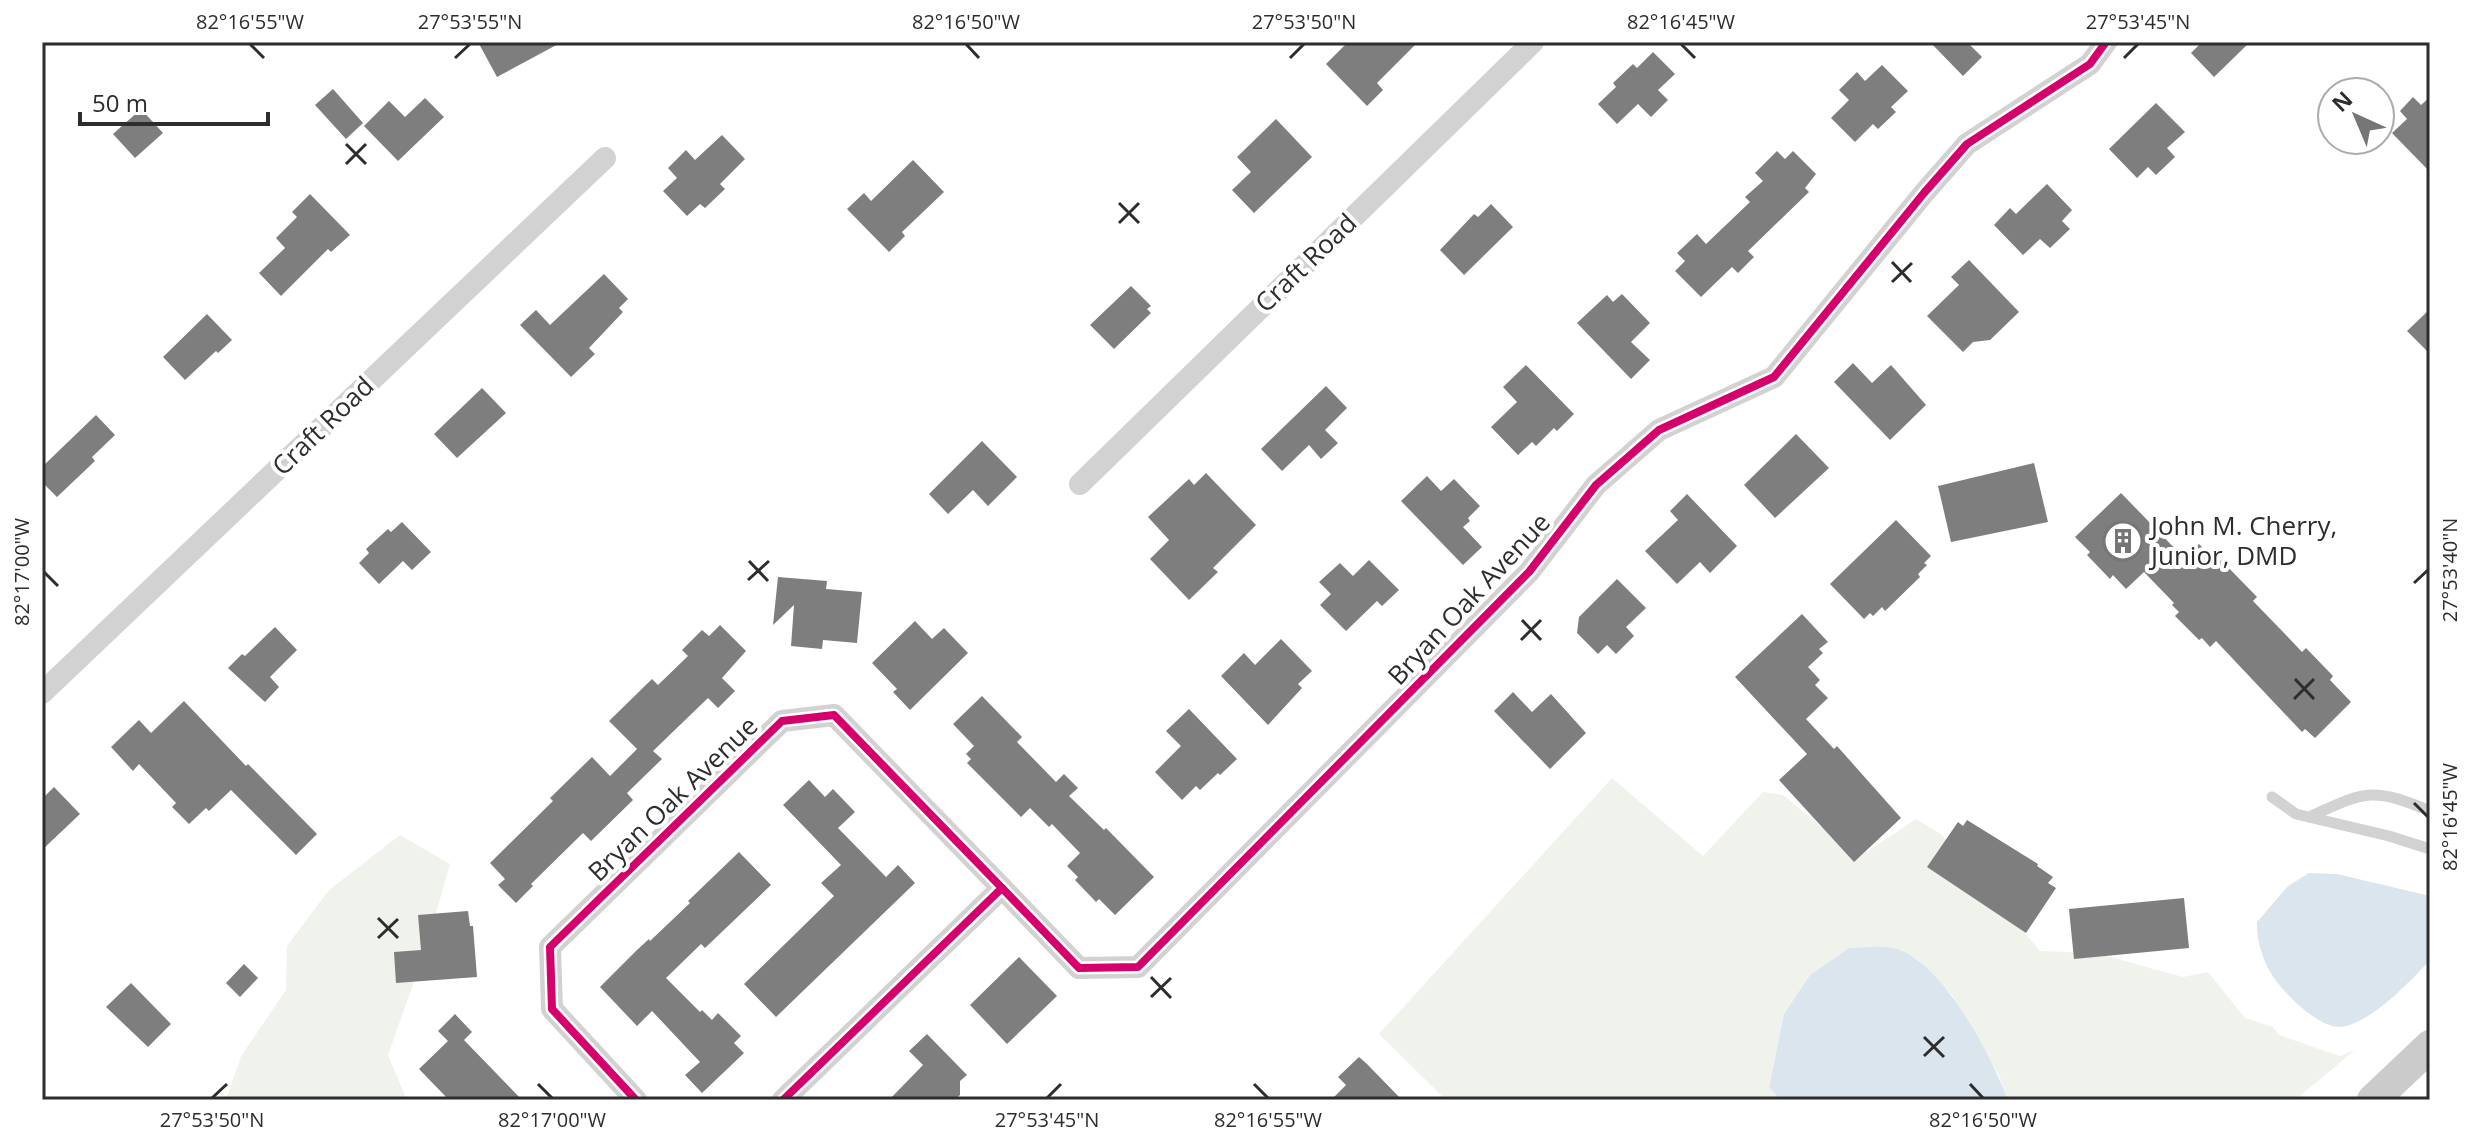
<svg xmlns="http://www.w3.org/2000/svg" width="2472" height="1142" viewBox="0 0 2472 1142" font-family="'Open Sans',sans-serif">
<rect width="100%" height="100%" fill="#fff"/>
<g fill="#eff3ec">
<path d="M1612 778 1703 856 1763 792 1783 795 1841 843 1867 852 1916 819 1941 834 2040 951 2096 953 2183 977 2208 972 2245 1018 2273 1027 2279 1035 2340 1056 2355 1050 2295 1100H2008L1999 1076 1952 995 1916 958 1892 948H1849L1810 975 1784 1014 1769 1086 1781 1100H1446L1379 1034Z"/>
<path d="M400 835 450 864 427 945 388 1055 407 1100H226L241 1056 286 990 287 946 329 890Z"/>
</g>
<g fill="#dbe5ee">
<path d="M2309 873 2337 874 2430 896V960C2410 982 2371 1023 2341 1027 2318 1029 2279 989 2269 970 2262 957 2256 938 2257 922L2288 886Z"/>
<path d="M1849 948C1862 948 1878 945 1892 948 1940 956 1992 1057 2008 1100H1781L1769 1087 1784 1014 1810 975Z"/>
</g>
<g fill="#7e7e7e">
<path d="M478 42H562L497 77Z"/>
<path d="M1348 42H1418L1377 83 1383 90 1367 106 1326 64Z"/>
<path d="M1930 42H1967L1982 57 1963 76Z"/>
<path d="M2202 42H2250L2214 77 2191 53Z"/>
<path d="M1653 52 1675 74 1658 90 1668 100 1651 117 1638 104 1617 124 1598 104 1616 87 1613 83 1633 64 1637 68Z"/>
<path d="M1882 65 1908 91 1891 107 1896 112 1878 129 1873 124 1855 142 1831 118 1849 100 1839 90 1857 72 1865 81Z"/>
<path d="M333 89 363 123 346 139 315 105Z"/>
<path d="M2413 97 2421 105 2430 97V172L2392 133 2407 119 2400 111Z"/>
<path d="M425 98 444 117 398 161 364 126 389 101 405 117Z"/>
<path d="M2156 103 2185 132 2167 148 2175 157 2156 175 2148 167 2137 178 2109 149Z"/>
<path d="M141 109 163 133 135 158 113 134Z"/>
<path d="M1276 119 1312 157 1254 213 1232 190 1251 172 1237 157Z"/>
<path d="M722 135 745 159 720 184 725 189 705 208 700 204 687 216 663 191 677 178 668 168 686 150 695 160Z"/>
<path d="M1777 151 1785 159 1793 151 1816 174 1805 188 1809 192 1748 251 1754 257 1738 273 1732 267 1701 297 1675 271 1685 261 1677 253 1697 234 1706 244 1750 202 1745 197 1763 181 1755 173Z"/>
<path d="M913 160 944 192 902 232 905 236 889 252 847 209 864 193 871 201Z"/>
<path d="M2047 184 2072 210 2062 221 2070 229 2050 248 2040 239 2023 255 1994 225 2010 208 2016 214Z"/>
<path d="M310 194 350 235 331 252 328 249 281 296 259 273 285 248 276 238 297 217 292 212Z"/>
<path d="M1491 204 1513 227 1464 275 1440 250 1474 214 1478 217Z"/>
<path d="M1969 260 2019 312 1990 340 1973 342 1963 352 1927 316 1959 285 1951 277Z"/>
<path d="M604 274 628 299 619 308 623 312 589 348 595 354 571 377 520 325 536 310 550 325Z"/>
<path d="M1131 286 1151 306 1147 309 1151 313 1114 349 1090 325Z"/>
<path d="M1622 294 1650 323 1631 342 1650 360 1631 379 1577 323 1607 295 1613 302Z"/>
<path d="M2430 309V354L2407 331Z"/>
<path d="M207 314 232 340 218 353 216 351 185 380 163 357Z"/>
<path d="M1853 363 1872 383 1891 365 1926 405 1890 440 1834 382Z"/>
<path d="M1526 365 1574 414 1557 431 1554 428 1536 446 1532 442 1518 455 1491 427 1517 402 1503 387Z"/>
<path d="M1326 386 1347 408 1325 430 1338 443 1321 459 1309 445 1282 471 1261 449Z"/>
<path d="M482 388 506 413 457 458 434 434Z"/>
<path d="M96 415 115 435 92 457 95 461 57 497 42 482V467Z"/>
<path d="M1796 434 1829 468 1775 518 1744 485Z"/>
<path d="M982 441 1017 477 988 506 973 490 948 514 929 494Z"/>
<path d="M2034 463 2048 522 1951 542 1938 486Z"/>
<path d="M1206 473 1256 525 1213 568 1218 572 1189 600 1150 559 1169 540 1148 517 1189 479 1194 485Z"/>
<path d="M1427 476 1441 491 1454 479 1480 506 1468 518 1470 521 1463 527 1482 547 1463 565 1401 501Z"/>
<path d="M2121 493 2184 558 2199 544 2218 563 2221 560 2257 597 2253 601 2284 633 2302 652 2306 648 2333 676 2330 680 2351 702 2315 738 2305 729 2302 732 2216 641 2210 647 2202 638 2199 640 2175 616 2179 612 2172 605 2174 603 2144 572 2126 589 2113 575 2110 579 2087 555 2090 552 2075 537Z"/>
<path d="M1687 494 1737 546 1710 573 1700 562 1677 584 1645 551 1678 520 1670 511Z"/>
<path d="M1896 520 1931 556 1924 563 1927 565 1918 574 1920 577 1885 611 1882 607 1873 616 1870 613 1864 619 1830 584Z"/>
<path d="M402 522 431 552 412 570 403 561 379 584 359 563 369 553 366 549 388 529 391 532Z"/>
<path d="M1369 560 1399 590 1382 606 1377 601 1346 631 1320 605 1331 594 1319 582 1340 563 1353 576Z"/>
<path d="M778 577 827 581 826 589 862 592 857 643 823 640 822 649 791 646 794 605 773 625Z"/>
<path d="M1617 579 1646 608 1626 627 1634 636 1616 654 1607 645 1598 654 1577 633 1579 617Z"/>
<path d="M1802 614 1828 642 1819 649 1823 653 1808 667 1820 680 1815 685 1828 698 1806 719 1834 749 1837 746 1901 818 1854 862 1779 780 1807 754 1735 677Z"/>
<path d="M915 621 932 639 944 628 968 653 910 710 893 692 897 689 872 663Z"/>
<path d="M720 625 746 651 722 678 735 691 718 708 708 698 653 751 662 759 627 793 633 800 632 801 591 841 583 833 531 884 533 886 516 903 498 885 505 879 490 863 553 801 550 798 592 757 610 776 637 749 609 721 652 679 658 685 688 656 682 650 702 630 709 636Z"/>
<path d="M275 627 297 650 270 677 279 687 265 702 228 668 242 654 245 656Z"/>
<path d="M1281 639 1312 671 1298 684 1302 688 1268 725 1221 676 1244 653 1255 665Z"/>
<path d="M1513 692 1532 712 1551 694 1586 733 1550 769 1494 711Z"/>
<path d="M982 696 1022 737 1017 742 1056 782 1064 774 1078 788 1069 796 1104 830 1106 828 1154 877 1115 915 1099 899 1096 902 1075 880 1078 877 1067 866 1080 853 1052 824 1049 827 1030 808 1021 817 967 763 971 759 966 754 974 746 953 724Z"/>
<path d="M184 701 246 766 248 764 317 834 296 855 231 790 209 811 206 808 189 824 172 807 176 803 139 764 133 771 111 747 139 720 151 733Z"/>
<path d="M1189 709 1237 759 1220 775 1218 773 1200 790 1196 786 1182 800 1155 772 1181 746 1166 731Z"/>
<path d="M809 780 825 797 833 789 855 812 838 828 886 877 898 865 915 883 776 1017 744 984 834 896 821 883 841 865 783 805Z"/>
<path d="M54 787 80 814 42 850V799Z"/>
<path d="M1967 820 2038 864 2037 866 2053 877 2048 883 2056 888 2026 933 1927 867 1958 822 1963 826Z"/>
<path d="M739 852 771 885 705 948 701 944 666 978 700 1012 702 1010 712 1020 718 1013 741 1036 734 1043 744 1053 702 1093 685 1075 700 1062 652 1011 637 1026 600 987 637 950 649 939 650 941 690 903 688 901Z"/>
<path d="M2184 898 2189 948 2074 959 2069 909Z"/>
<path d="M468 911 470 926H473L477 977 396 983 394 952 421 950 418 915Z"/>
<path d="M1019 957 1057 996 1007 1044 970 1005Z"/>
<path d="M244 964 258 978 240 997 226 983Z"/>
<path d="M131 983 171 1024 148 1047 106 1007Z"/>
<path d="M455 1014 472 1032 464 1040 522 1100H449L419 1069 448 1041 438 1031Z"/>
<path d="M927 1034 967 1075 960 1081V1095L954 1100H889L923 1065 909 1051Z"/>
<path d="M1359 1057 1367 1064 1402 1100H1331L1346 1085 1338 1077Z"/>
</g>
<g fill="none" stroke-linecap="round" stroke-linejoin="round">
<g stroke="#d2d2d2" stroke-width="11">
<path d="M2272 797 2296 814 2389 836 2430 849"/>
<path d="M2309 817C2365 792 2370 786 2430 811"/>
</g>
<g stroke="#d2d2d2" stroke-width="22">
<path d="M1080 484 1533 42"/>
<path d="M42 693 605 158"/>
<path d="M1002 888 1079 968 1138 967 1529 572 1596 485 1659 430 1774 377 1924 193 1967 144 2090 64 2106 42"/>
<path d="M636 1100 552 1009 550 947 782 721 834 715 1002 888 783 1100"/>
</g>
<path stroke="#cbcbcb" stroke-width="32" d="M2373 1100 2430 1046"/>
<g stroke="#fff" stroke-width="13">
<g id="cycleway">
<path d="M1002 888 1079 968 1138 967 1529 572 1596 485 1659 430 1774 377 1924 193 1967 144 2090 64 2106 42"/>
<path d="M636 1100 552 1009 550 947 782 721 834 715 1002 888 783 1100"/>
</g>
</g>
<use href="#cycleway" stroke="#d6006c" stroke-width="8"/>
</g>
<path fill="none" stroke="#2d2d2d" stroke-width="3" d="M250 44 264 58M966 44 979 58M1681 44 1695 58M455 58 470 44M1290 58 1304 44M2124 58 2138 44M346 144 366 164M346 164 366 144M1119 203 1139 223M1119 223 1139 203M1892 262 1911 282M1892 282 1912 263M749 561 768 581M44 572 58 586M748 580 769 561M2414 583 2428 570M1522 620 1541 640M1521 640 1541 620M2295 679 2314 699M2294 699 2314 679M2414 803 2428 817M378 918 398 938M378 938 398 919M1151 977 1171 998M1151 997 1171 978M1924 1037 1944 1057M1924 1056 1944 1037M538 1084 552 1098M1254 1084 1268 1098M1970 1084 1983 1098M212 1098 227 1084M1047 1098 1061 1084"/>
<defs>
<g id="building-ring" transform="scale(2)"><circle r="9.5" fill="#fff" stroke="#767676" stroke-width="1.5"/><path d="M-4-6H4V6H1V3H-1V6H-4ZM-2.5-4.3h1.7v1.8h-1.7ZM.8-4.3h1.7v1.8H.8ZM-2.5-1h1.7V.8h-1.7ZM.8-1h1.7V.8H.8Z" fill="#767676"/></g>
</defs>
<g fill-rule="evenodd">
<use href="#building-ring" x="2123" y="541"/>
</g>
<g text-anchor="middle" stroke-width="8" stroke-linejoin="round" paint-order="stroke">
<g font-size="26" fill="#2d2d2d" stroke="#fff">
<text transform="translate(1306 263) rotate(-44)" y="9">Craft Road</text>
<text transform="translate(323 426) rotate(-44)" y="9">Craft Road</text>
<text transform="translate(1469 599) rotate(-47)" y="9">Bryan Oak Avenue</text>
<text transform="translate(673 799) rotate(-44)" y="9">Bryan Oak Avenue</text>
</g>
<g font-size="26" fill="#2d2d2d" stroke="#fff" text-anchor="start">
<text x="2151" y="535">John M. Cherry,<tspan x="2151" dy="30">Junior, DMD</tspan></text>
</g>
</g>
<rect width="2472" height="1142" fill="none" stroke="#ffffff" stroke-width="88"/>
<g transform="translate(2356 116) rotate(316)"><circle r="38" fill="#ffffff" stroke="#ababab" stroke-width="2"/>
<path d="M0-6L14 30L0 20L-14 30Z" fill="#767676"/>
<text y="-12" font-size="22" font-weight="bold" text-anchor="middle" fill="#2d2d2d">N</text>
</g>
<path d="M80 112v12h188v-12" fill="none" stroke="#2d2d2d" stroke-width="4"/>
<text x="92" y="112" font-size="24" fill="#2d2d2d" stroke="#ffffff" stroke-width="6" paint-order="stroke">50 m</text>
<rect x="44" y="44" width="2384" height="1054" fill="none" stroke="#2d2d2d" stroke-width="3"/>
<g font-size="20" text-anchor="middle" fill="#2d2d2d">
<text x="250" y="29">82°16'55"W</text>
<text x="470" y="29">27°53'55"N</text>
<text x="966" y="29">82°16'50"W</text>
<text x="1304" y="29">27°53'50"N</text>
<text x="1681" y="29">82°16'45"W</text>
<text x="2138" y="29">27°53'45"N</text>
<text transform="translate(2450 570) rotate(-90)" y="7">27°53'40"N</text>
<text transform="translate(22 572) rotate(-90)" y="7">82°17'00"W</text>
<text transform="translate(2450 817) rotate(-90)" y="7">82°16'45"W</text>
<text x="212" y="1127">27°53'50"N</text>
<text x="552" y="1127">82°17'00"W</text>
<text x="1047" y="1127">27°53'45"N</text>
<text x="1268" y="1127">82°16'55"W</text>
<text x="1983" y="1127">82°16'50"W</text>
</g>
</svg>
